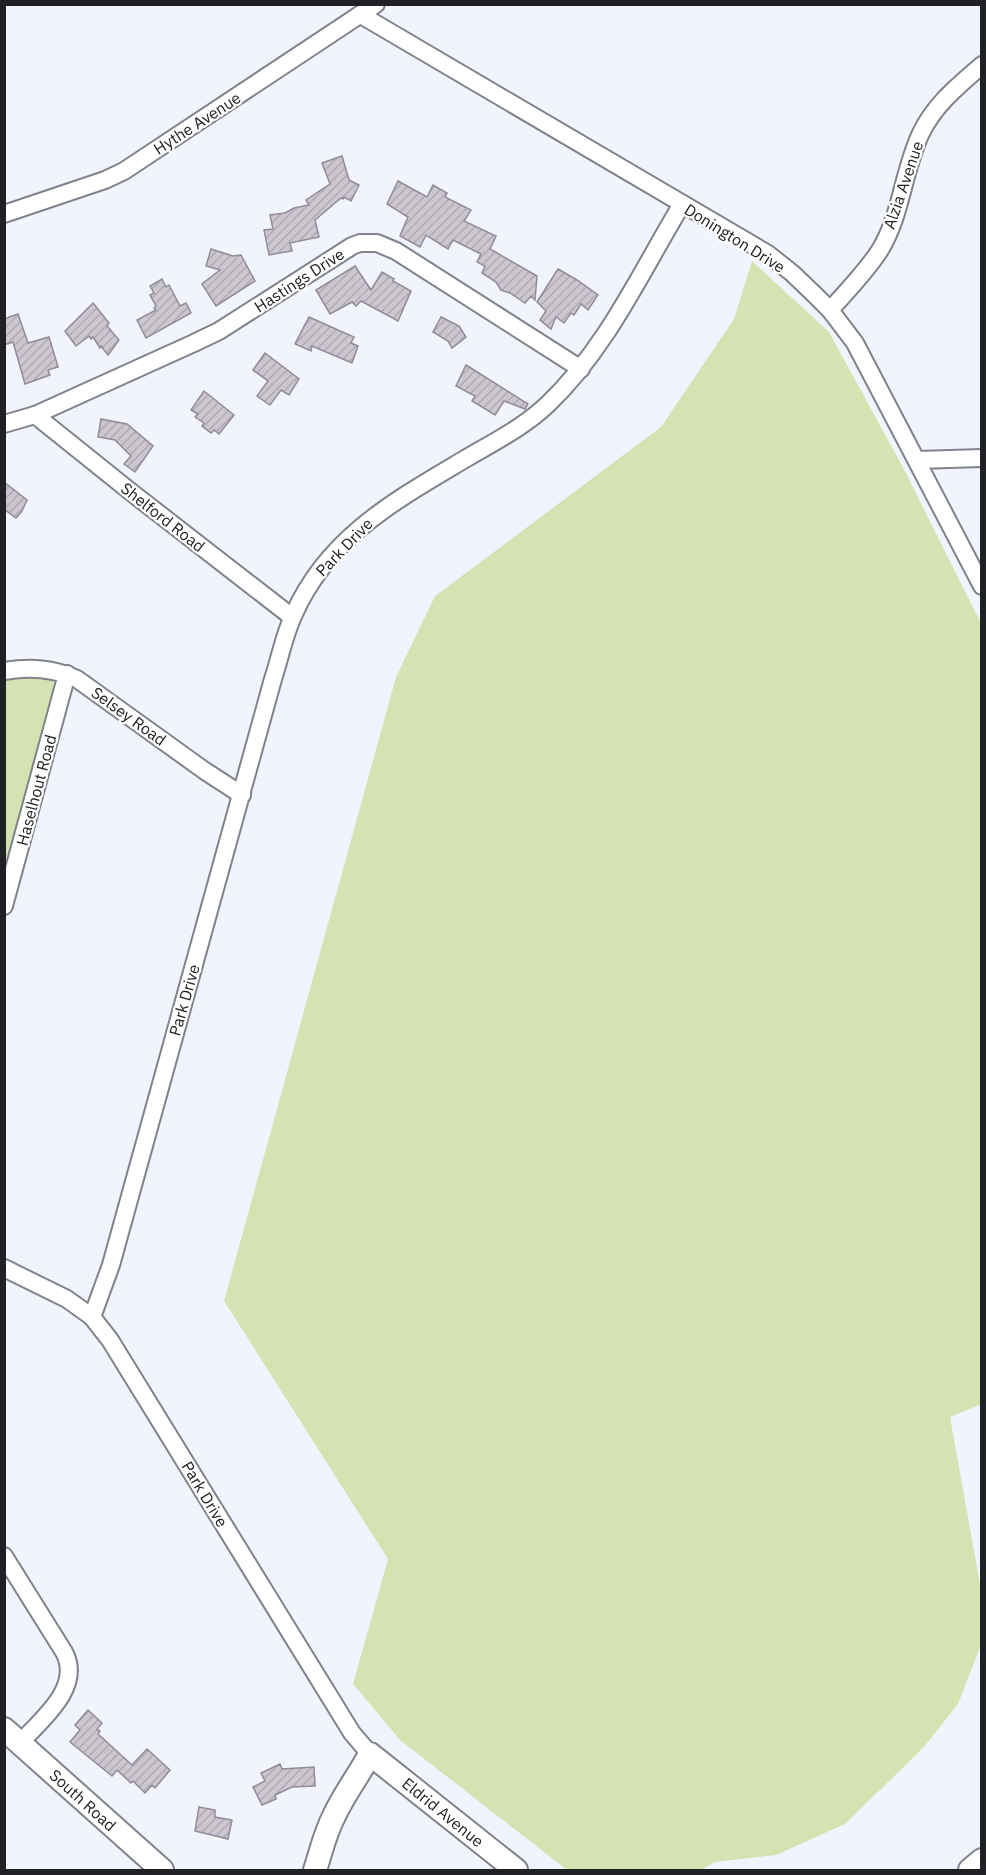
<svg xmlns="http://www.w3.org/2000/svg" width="986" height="1875" viewBox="0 0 986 1875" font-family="'IBM Plex Sans',sans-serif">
<defs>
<pattern id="building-hatch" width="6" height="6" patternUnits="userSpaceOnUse" patternTransform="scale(1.5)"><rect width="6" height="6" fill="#ccc6d0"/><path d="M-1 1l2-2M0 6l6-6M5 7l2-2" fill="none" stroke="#afaab2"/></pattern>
</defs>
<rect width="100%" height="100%" fill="#f1f3ff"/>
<g fill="#d5e3b3">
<path d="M752 261 829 332 905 471 981 623 982 1404 950 1417 982 1595 981 1645 958 1704 923 1748 845 1824 776 1855 715 1862 701 1870H567L400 1740 353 1684 388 1559 224 1301 396 677 435 596 661 427 734 319Z"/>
<path d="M5 672 52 679 55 689 5 881Z"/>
</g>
<g fill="url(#building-hatch)" stroke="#918b95" stroke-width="1.5">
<path d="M342 156 349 180 359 185 351 201 344 197 343 199 341 198 315 220 319 237 290 243 292 251 269 255 264 230 273 229 270 215 285 213 294 208 309 205 306 200 330 184 322 163Z"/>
<path d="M398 181 427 197 433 185 447 193 445 197 471 210 464 221 496 236 490 249 537 276 535 300 531 296 525 303 510 293 501 290 496 282 482 273 485 266 477 262 481 254 453 240 448 249 426 235 420 247 400 236 408 217 387 204Z"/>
<path d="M211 249 233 256 241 255 255 281 216 306 202 284 220 270 206 266Z"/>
<path d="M355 266 371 290 382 272 394 279 393 281 411 291 398 321 361 301 356 306 352 302 330 314 316 290Z"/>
<path d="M558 269 577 280 598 295 588 310 581 304 574 315 571 313 564 323 556 317 551 329 540 320 546 311 537 302Z"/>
<path d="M162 279 166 287 169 285 180 306 186 303 191 313 146 338 137 320 156 310 154 308 156 306 150 295 154 293 150 286Z"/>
<path d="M93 303 109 323 107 326 119 340 108 355 101 346 100 348 93 337 91 339 89 336 76 346 65 331Z"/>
<path d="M18 314 28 343 49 337 58 367 48 370 50 375 25 384 13 342 4 345V319Z"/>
<path d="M309 317 354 337 351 343 358 346 352 363 312 346 311 351 295 344Z"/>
<path d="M441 317 459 326 466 337 452 348 448 341 433 332Z"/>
<path d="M265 353 299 379 289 395 281 390 270 405 257 396 268 381 253 370Z"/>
<path d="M466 365 528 404 525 409 504 401 495 415 472 401 475 396 456 386Z"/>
<path d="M204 391 234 415 219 434 214 430 211 433 202 426 204 423 195 417 198 414 191 410Z"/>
<path d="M101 419 127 424 153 446 135 472 124 464 131 456 115 440 98 437Z"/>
<path d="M4 482 27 500 22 511 16 518 4 509Z"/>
<path d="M88 1710 102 1723 97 1729 100 1731 98 1734 132 1765 147 1749 170 1770 155 1788 152 1785 145 1793 133 1781 131 1783 117 1770 112 1776 70 1742 80 1730 75 1725Z"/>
<path d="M280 1764 282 1769 314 1767 315 1786 292 1787 275 1795 276 1799 262 1805 253 1787 265 1781 261 1773Z"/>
<path d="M199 1807 215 1810V1817L232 1820 228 1839 195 1831Z"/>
</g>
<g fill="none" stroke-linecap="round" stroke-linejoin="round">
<g stroke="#80828c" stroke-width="20">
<g id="street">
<path d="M361 15 768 254 792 273 816 296 830 310 855 343 982 586"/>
<path d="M4 214 105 180 124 171 376 4"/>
<path d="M830 310C847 291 866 272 880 250 902 214 903 170 921 133 935 104 958 86 982 65"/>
<path d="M35 415 131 492 292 617"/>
<path d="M4 424 35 415 194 343 219 331 352 246 360 243H377L396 251 581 369"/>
<path d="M917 460 982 458"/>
<path d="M4 671C30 667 53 668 77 679L205 771 242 795"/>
<path d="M4 906 67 674"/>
<path d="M4 1268 67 1299 92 1317"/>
<path d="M4 1556 64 1652C83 1687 42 1719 20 1743"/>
<path d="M370 1754 352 1733 344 1720 110 1340 92 1317 111 1265 273 679C280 658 284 635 294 614 328 537 396 500 465 459 494 442 524 427 548 404 606 349 641 272 682 204"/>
</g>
</g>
<g stroke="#80828c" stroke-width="26">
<g id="secondary">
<path d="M4 1729 162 1870"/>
<path d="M315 1870C321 1852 325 1833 334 1816 344 1794 359 1775 370 1754L516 1870"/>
<path d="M970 1870 982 1860"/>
</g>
</g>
<use href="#street" stroke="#fff" stroke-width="16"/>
<use href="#secondary" stroke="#fff" stroke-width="22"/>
</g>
<g text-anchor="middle" stroke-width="4.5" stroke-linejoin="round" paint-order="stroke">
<g font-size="16" fill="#202125" stroke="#fff">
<text transform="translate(197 123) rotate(-33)" y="6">Hythe Avenue</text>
<text transform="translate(903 185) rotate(-71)" y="6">Alzia Avenue</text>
<text transform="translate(735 238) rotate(32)" y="6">Donington Drive</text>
<text transform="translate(299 280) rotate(-33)" y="6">Hastings Drive</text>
<text transform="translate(163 517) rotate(38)" y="6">Shelford Road</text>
<text transform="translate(344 547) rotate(-46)" y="6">Park Drive</text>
<text transform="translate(129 716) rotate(36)" y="6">Selsey Road</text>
<text transform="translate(36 790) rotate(-75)" y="6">Haselhout Road</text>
<text transform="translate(184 1000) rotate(-74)" y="6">Park Drive</text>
<text transform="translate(205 1494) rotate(59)" y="6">Park Drive</text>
<text transform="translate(83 1800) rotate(42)" y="6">South Road</text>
<text transform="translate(443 1812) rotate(39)" y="6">Eldrid Avenue</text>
</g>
</g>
<rect width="986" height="1875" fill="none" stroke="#202125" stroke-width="12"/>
</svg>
